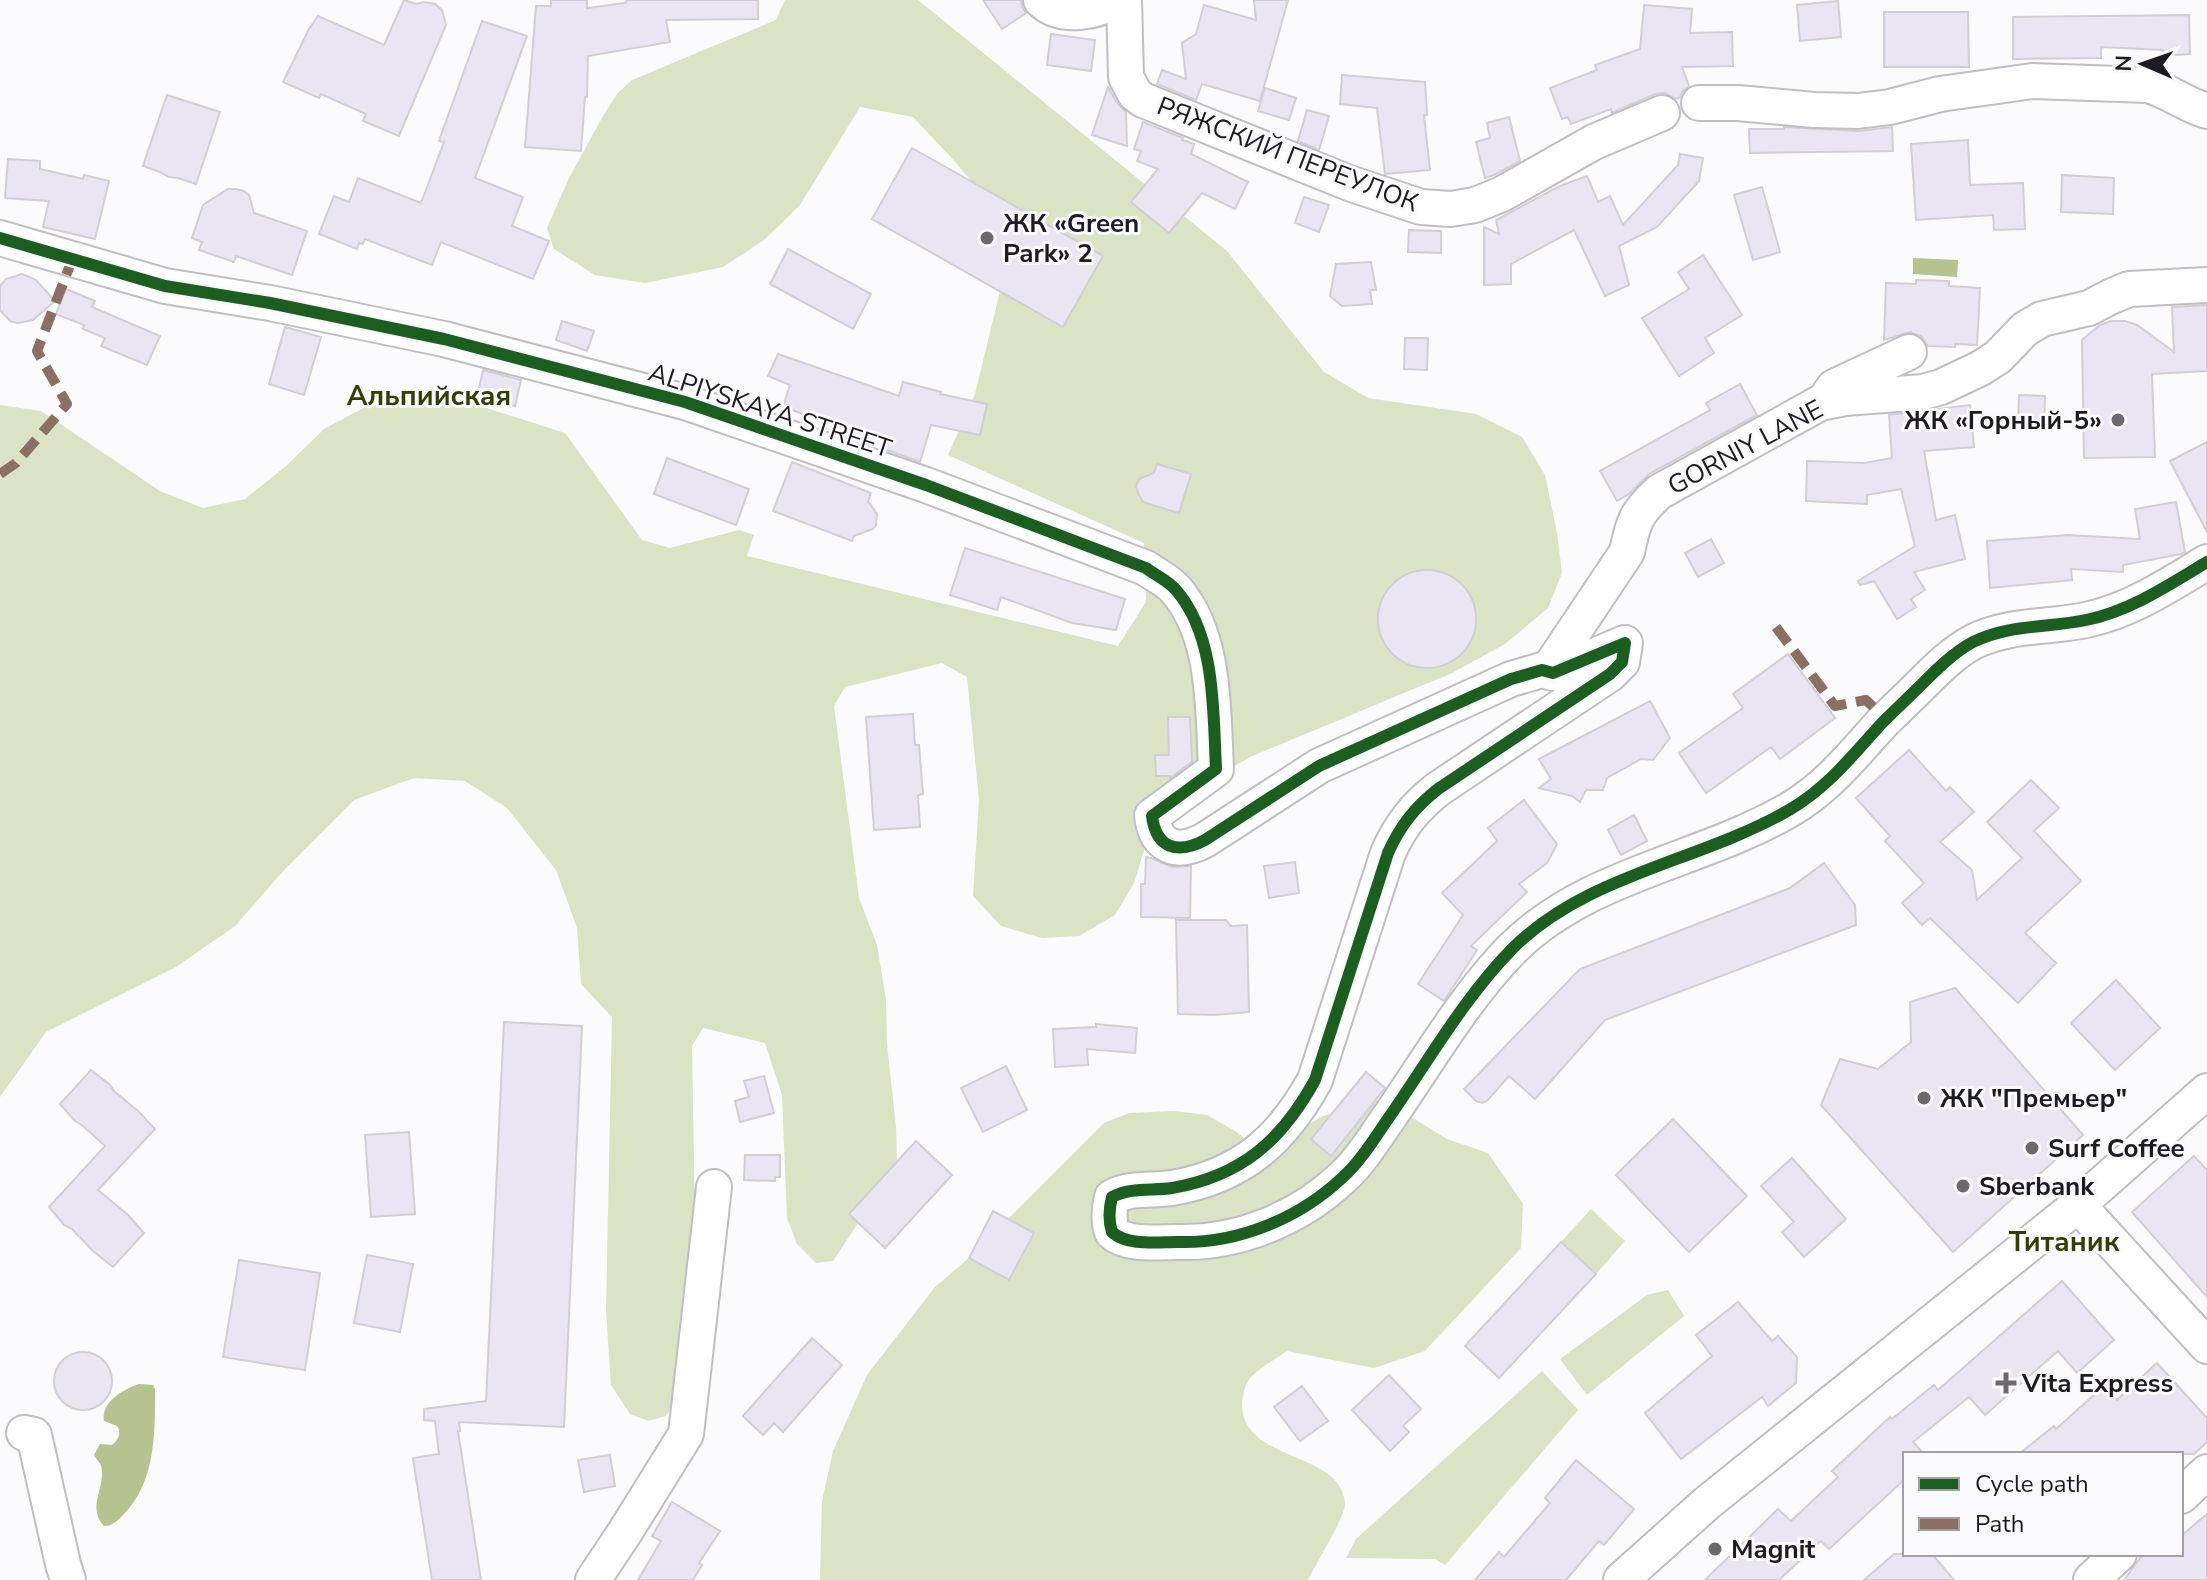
<svg xmlns="http://www.w3.org/2000/svg" width="2207" height="1580" viewBox="0 0 2207 1580" font-family="'Nunito Sans',sans-serif">
<rect width="100%" height="100%" fill="#fbfafd"/>
<g fill="#dae3c4">
<path d="M785 0H918L1227 251 1324 372 1368 398 1476 414 1522 437 1545 475 1557 533 1562 573 1548 608 1505 644 1452 673 1250 757 1169 804 1147 841 1134 883 1115 915 1079 936 1042 938 1001 926 973 896 979 800 967 677 942 663 845 687 834 706 859 898 877 945 886 1000 887 1044 896 1127 897 1164 833 1261 816 1263 797 1244 787 1218 782 1095 765 1043 703 1028 692 1046 695 1219 679 1395 666 1416 648 1421 630 1414 611 1385 606 1311 612 1017 581 984 577 928 556 870 507 808 465 781 414 778 354 800 284 870 235 926 176 967 46 1032 0 1097V405L41 411 160 491 203 508 245 499 286 466 324 429 373 403 429 395 477 405 565 433 642 540 670 548 739 530 754 535 747 556 1118 646 1146 602 1144 543 948 455 975 394 1003 279 985 197 949 155 913 117 860 107 800 205 764 240 723 267 645 283 595 275 554 249 547 228 569 178 603 116 617 94 632 80 776 20Z"/>
<path d="M1382 1099 1447 1139 1488 1153 1523 1204 1521 1248 1425 1351 1374 1368 1287 1351C1276 1359 1262 1366 1252 1376 1245 1383 1243 1394 1242 1404 1242 1463 1342 1450 1345 1504 1345 1517 1315 1565 1308 1580H820L822 1501 833 1451 867 1375 935 1287 969 1258 1104 1123 1129 1113 1174 1111 1207 1115 1235 1131 1262 1151 1323 1116Z"/>
<path d="M1591 1209 1625 1241 1596 1274 1561 1242Z"/>
<path d="M1668 1290 1684 1316 1587 1395 1560 1359 1647 1295Z"/>
<path d="M1542 1371 1578 1410 1445 1565 1435 1559 1346 1558 1356 1539Z"/>
</g>
<g fill="#b5c38e">
<path d="M1913 258 1958 260 1957 277 1913 274Z"/>
<path d="M139 1384 153 1385 155 1389C155 1432 156 1481 124 1514 118 1520 113 1526 104 1526 86 1507 107 1485 101 1466 100 1462 96 1459 94 1455L100 1444 112 1445C118 1441 122 1432 117 1426L104 1421C101 1402 122 1390 139 1384Z"/>
</g>
<g fill="#eae5f2" stroke="#d1cfd5" stroke-width="2">
<path d="M404 0 416 4 424 2 435 4 442 10 446 25 399 136 363 121 366 114 321 94 319 98 283 82 309 29 318 16 384 45Z"/>
<path d="M551 0H587V8L625 3 628 0H758V19L666 20 670 42 588 56 587 97H585L581 151 525 147 536 6H551Z"/>
<path d="M983 0H1021L1022 7 1026 13 1002 29Z"/>
<path d="M1254 0H1288L1260 101 1202 84 1196 100 1157 84 1162 70 1186 79 1182 43 1196 34 1204 5 1256 20Z"/>
<path d="M1838 1 1841 37 1800 41 1797 5Z"/>
<path d="M1644 5 1692 9 1690 33 1732 32 1733 66 1682 67 1689 86 1682 92 1680 97 1676 99 1665 93 1655 94 1612 113 1611 109 1571 124 1568 117 1562 119 1550 88 1597 70 1595 65 1640 49Z"/>
<path d="M1884 12H1968L1969 67H1884Z"/>
<path d="M2189 15 2190 54 2163 56V50L2101 47V58L2013 59V17Z"/>
<path d="M482 21 527 36 475 178 523 197 512 226 549 241 533 279 441 242 432 265 365 239 363 244 359 243 357 249 319 234 334 196 349 202 358 178 421 203 444 142 439 141Z"/>
<path d="M1051 34 1095 40 1091 71 1047 65Z"/>
<path d="M1342 75 1425 82 1427 115H1424L1430 170 1385 174 1377 108 1340 104Z"/>
<path d="M1108 87 1117 103 1126 112 1127 146 1092 135Z"/>
<path d="M1265 88 1296 98 1289 120 1258 111Z"/>
<path d="M167 95 220 112 196 184 178 178 169 177 160 172 143 166Z"/>
<path d="M1307 110 1329 116 1319 150 1298 141Z"/>
<path d="M1509 117 1520 161 1494 175 1485 178 1476 142 1490 138 1487 123Z"/>
<path d="M1143 122 1183 138 1182 140 1194 144 1191 154 1248 182 1235 209 1202 193 1169 233 1131 202 1158 169 1137 161 1141 151 1134 149Z"/>
<path d="M1784 127 1858 131 1892 127 1893 151 1750 153 1749 129H1784Z"/>
<path d="M1968 140 1970 185 2023 183 2025 229 1994 230 1993 215 1916 220 1911 144Z"/>
<path d="M912 148 1103 256 1063 327 872 219Z"/>
<path d="M1680 154 1703 158 1699 181 1657 227 1619 246 1629 285 1605 296 1574 230 1511 264V284L1484 285V227L1499 234 1496 220 1560 186 1587 176 1598 202 1610 196 1623 225 1678 165Z"/>
<path d="M8 159 40 161V169L83 179 84 175 109 181 95 239 43 227 49 201 5 198Z"/>
<path d="M2062 175 2114 178 2113 214 2061 212Z"/>
<path d="M1762 187 1780 252 1753 260 1734 195Z"/>
<path d="M228 189H237L244 191 249 195 254 213 307 231 292 275 236 256 234 262 199 250 202 242 192 238 203 205Z"/>
<path d="M1304 197 1329 205 1319 232 1295 223Z"/>
<path d="M1409 230 1441 231V253L1408 252Z"/>
<path d="M788 249 871 294 853 329 770 284Z"/>
<path d="M1703 255 1742 315 1705 338 1714 353 1679 376 1642 318 1689 289 1678 272Z"/>
<path d="M1371 262 1376 290H1370L1372 304 1342 306 1330 296 1336 264Z"/>
<path d="M22 274 36 280 55 301 33 320 18 323 10 321 0 310V286L6 279Z"/>
<path d="M1916 280 1949 281V286L1980 288 1977 345 1955 344V347L1928 346 1921 336 1910 332 1884 340 1886 283 1916 284Z"/>
<path d="M66 289 95 301 92 307 160 336 147 365 101 346 105 338 83 329 84 325 56 314Z"/>
<path d="M2207 305V371L2152 374 2155 457 2084 458 2082 340 2100 325 2111 321H2125L2137 325 2174 352 2172 307Z"/>
<path d="M562 321 594 331 587 351 556 340Z"/>
<path d="M285 327 321 337 304 395 269 384Z"/>
<path d="M1405 338H1428L1427 370 1404 369Z"/>
<path d="M778 354 899 396 903 382 941 392 940 394 987 404 980 435 931 425 920 462 884 449 886 442 783 407 790 385 768 376Z"/>
<path d="M483 370 521 380 515 406 477 397Z"/>
<path d="M1740 384 1757 415 1649 474 1629 494 1617 501 1600 471 1710 410 1706 403Z"/>
<path d="M2019 395 2045 396 2044 430 2018 429Z"/>
<path d="M1970 405 1974 447 1924 451 1936 520 1955 515 1965 559 1914 572 1925 590 1911 599 1916 607 1897 619 1874 581 1860 585 1858 581 1915 546 1901 489 1867 495V504L1806 501 1807 461 1864 463 1892 458 1889 415Z"/>
<path d="M2207 442V532L2170 461Z"/>
<path d="M667 458 749 489 736 525 654 494Z"/>
<path d="M792 462 871 493 868 501 877 514 876 525 873 529 854 536 852 541 773 511Z"/>
<path d="M1157 464 1191 474 1179 513 1143 502 1138 493 1136 486 1139 479 1154 473Z"/>
<path d="M2176 502 2185 552 2181 554 2123 565V572L2071 569 2072 580 1990 588 1987 541 2068 535 2140 539 2135 509Z"/>
<path d="M1711 539 1724 563 1698 577 1685 553Z"/>
<path d="M965 548 1125 599 1116 630 1072 623 1001 597 997 610 950 595Z"/>
<circle cx="1427" cy="619" r="49"/>
<path d="M1788 654 1835 718 1780 759 1771 747 1706 793 1679 753 1743 708 1733 694Z"/>
<path d="M1650 701 1670 738 1653 760 1641 759 1607 778 1603 790H1586L1580 802 1572 796 1539 788 1551 779 1539 759Z"/>
<path d="M913 714 915 745H919L923 794 918 795 920 827 874 830 866 717Z"/>
<path d="M1168 717H1190L1192 762 1170 778V776H1156L1155 755H1169Z"/>
<path d="M1909 750 1946 791 1950 787 1974 812 1940 842 1972 870 1977 900 2022 858 1987 822 2031 780 2059 808 2034 831 2081 881 2025 933 2056 963 2018 1003 1930 918 1922 925 1902 903 1924 883 1885 841 1890 836 1856 798Z"/>
<path d="M1524 800 1557 844 1547 863 1519 884 1527 892 1471 946 1477 950 1444 1001 1418 984 1463 915 1442 893 1497 841 1488 828Z"/>
<path d="M1634 815 1647 841 1621 855 1608 830Z"/>
<path d="M1146 857 1151 858 1172 867 1191 866 1190 918 1141 917V884H1145Z"/>
<path d="M1295 862 1299 893 1269 898 1264 866Z"/>
<path d="M1824 863 1855 905 1856 925 1605 1020 1535 1099 1509 1076 1487 1101 1482 1103 1476 1101 1464 1089 1580 969 1790 888Z"/>
<path d="M1176 920H1226L1231 926 1247 925 1249 1012 1214 1015 1178 1014Z"/>
<path d="M2116 980 2160 1028 2115 1070 2071 1023Z"/>
<path d="M1955 988 2083 1135 1953 1252 1821 1105 1840 1059 1878 1069 1911 1042 1910 1002Z"/>
<path d="M504 1022 582 1026 564 1427 459 1422 460 1431H458L481 1580H432L413 1458 439 1454 435 1421 424 1420V1409L486 1401Z"/>
<path d="M1096 1024 1137 1028 1135 1053 1087 1049 1088 1065 1055 1067 1053 1029 1096 1027Z"/>
<path d="M1006 1066 1027 1110 983 1132 961 1088Z"/>
<path d="M91 1070 110 1085 114 1091 139 1112 155 1129 98 1190 128 1215 144 1233 113 1267 93 1251 72 1229 64 1225 49 1207 105 1146 83 1126 75 1121 60 1104Z"/>
<path d="M1366 1072 1385 1088 1331 1156 1311 1139Z"/>
<path d="M764 1076 774 1113 740 1122 735 1101 749 1097 744 1081Z"/>
<path d="M1673 1119 1747 1196 1689 1252 1616 1175Z"/>
<path d="M409 1132 415 1214 371 1217 365 1135Z"/>
<path d="M916 1141 952 1175 885 1248 849 1214Z"/>
<path d="M745 1155H780V1177H775V1181L744 1180Z"/>
<path d="M2194 1156 2207 1170V1297L2132 1212Z"/>
<path d="M1792 1158 1846 1219 1804 1257 1782 1232 1794 1222 1761 1186Z"/>
<path d="M993 1211 1034 1233 1009 1280 969 1258Z"/>
<path d="M1561 1242 1596 1274 1499 1378 1465 1346Z"/>
<path d="M367 1255 413 1264 400 1332 354 1323Z"/>
<path d="M239 1260 320 1273 305 1370 223 1357Z"/>
<path d="M2062 1281 2114 1340 2077 1373 2058 1351 1985 1415 1969 1397 1913 1442 1924 1454H1905V1479L1829 1549 1821 1541 1779 1580H1705L1778 1509 1791 1521 1838 1477 1832 1471 1890 1417 1892 1419 1934 1385 1938 1390Z"/>
<path d="M1738 1302 1772 1341 1778 1336 1797 1357 1796 1383 1768 1406 1762 1397 1681 1459 1645 1413 1712 1356 1696 1335Z"/>
<path d="M812 1338 842 1365 783 1432 774 1423 763 1435 743 1416Z"/>
<circle cx="83" cy="1381" r="29"/>
<path d="M2157 1363 2207 1418V1442L2194 1454H2019L2054 1426 2056 1429 2104 1386 2117 1400Z"/>
<path d="M1389 1375 1421 1409 1403 1426 1409 1432 1390 1451 1352 1410Z"/>
<path d="M1302 1386 1328 1421 1300 1441 1274 1407Z"/>
<path d="M610 1455 615 1486 584 1492 578 1460Z"/>
<path d="M1576 1460 1634 1509 1604 1545 1599 1541 1566 1580H1475L1499 1552 1504 1557 1550 1503 1545 1498Z"/>
<path d="M672 1502 720 1531 699 1563 702 1565 693 1580H638L661 1541 652 1536Z"/>
<path d="M2207 1514V1580H2124L2143 1554H2181V1536Z"/>
<path d="M1894 1554H1932L1954 1580H1864Z"/>
</g>
<g fill="none" stroke-linecap="round" stroke-linejoin="round">
<g stroke="#c0bec4" stroke-width="38">
<g id="minor">
<path d="M1041 0C1062 21 1097 11 1120 0"/>
<path d="M1124 0 1126 77 1135 94 1143 100 1349 183 1421 207 1451 209 1475 205 1502 194 1594 142 1662 113"/>
<path d="M1699 103H1738L1814 110 1858 111 1890 107 1940 94 2032 81 2148 85C2169 91 2186 105 2207 111"/>
<path d="M0 238 165 286 270 303 444 339 685 402 926 485 1146 568C1155 575 1169 581 1176 590 1216 636 1213 711 1216 769L1152 816C1156 848 1177 855 1205 840L1319 766 1511 679 1542 670 1553 673 1625 643 1622 662 1610 674 1438 789C1415 807 1400 826 1388 853L1315 1080C1282 1140 1242 1176 1172 1188 1152 1191 1131 1187 1112 1197 1109 1209 1108 1220 1112 1232 1127 1246 1157 1242 1177 1242 1237 1244 1299 1219 1343 1177 1362 1160 1377 1134 1392 1113 1430 1058 1465 997 1512 949 1587 874 1699 862 1789 810 1827 788 1853 755 1882 723 1895 710 1908 698 1921 685 1936 670 1954 652 1973 642 2009 624 2048 628 2086 620 2130 611 2169 585 2207 562"/>
<path d="M1829 394 1834 387 1909 352"/>
<path d="M1548 670 1627 552C1633 522 1636 513 1659 492L1820 403 1845 398 1923 392 1941 387 1981 368 1998 357 2025 329 2042 319 2089 308 2110 297 2129 289 2207 285"/>
<path d="M2078 1205 2207 1346"/>
<path d="M24 1433 34 1435 63 1564 68 1580"/>
<path d="M2181 1496 2207 1472"/>
<path d="M593 1580 625 1532 686 1434 714 1187"/>
<path d="M1621 1580 1707 1503 2078 1205 2207 1091"/>
<path d="M2091 1580 2119 1554"/>
</g>
</g>
<use href="#minor" stroke="#fefeff" stroke-width="34"/>
<g stroke="#8d6e63" stroke-width="10" stroke-dasharray="20 10" stroke-linecap="butt">
<path d="M0 474 16 463 67 404 37 351 72 260"/>
<path d="M1776 627 1835 706 1866 700 1886 719"/>
</g>
<g stroke="#faf9fe" stroke-width="17">
<path id="cycleway" d="M0 238 165 286 270 303 444 339 685 402 926 485 1146 568C1155 575 1169 581 1176 590 1216 636 1213 711 1216 769L1152 816C1156 848 1177 855 1205 840L1319 766 1511 679 1542 670 1553 673 1625 643 1622 662 1610 674 1438 789C1415 807 1400 826 1388 853L1315 1080C1282 1140 1242 1176 1172 1188 1152 1191 1131 1187 1112 1197 1109 1209 1108 1220 1112 1232 1127 1246 1157 1242 1177 1242 1237 1244 1299 1219 1343 1177 1362 1160 1377 1134 1392 1113 1430 1058 1465 997 1512 949 1587 874 1699 862 1789 810 1827 788 1853 755 1882 723 1895 710 1908 698 1921 685 1936 670 1954 652 1973 642 2009 624 2048 628 2086 620 2130 611 2169 585 2207 562"/>
</g>
<use href="#cycleway" stroke="#1b5e20" stroke-width="12"/>
</g>
<g fill="#6b686f" stroke="#faf9fe" stroke-width="3">
<circle cx="987" cy="238" r="8"/>
<circle cx="2118" cy="420" r="8"/>
<circle cx="1924" cy="1098" r="8"/>
<circle cx="2032" cy="1148" r="8"/>
<circle cx="1963" cy="1186" r="8"/>
<path d="M2002 1371h8v8h8v8h-8v8h-8v-8h-8v-8h8z"/>
<circle cx="1715" cy="1549" r="8"/>
</g>
<g text-anchor="middle" stroke-width="6" stroke-linejoin="round" paint-order="stroke">
<g font-size="26" fill="#1d1a23" stroke="#faf9fe">
<text transform="translate(1288 154) rotate(21)" y="9">РЯЖСКИЙ ПЕРЕУЛОК</text>
<text transform="translate(770 410) rotate(18)" y="9">ALPIYSKAYA STREET</text>
<text transform="translate(1745 447) rotate(-28)" y="9">GORNIY LANE</text>
</g>
<g font-size="26" font-weight="bold" fill="#1d1a23" stroke="#faf9fe" text-anchor="start">
<text x="1003" y="232">ЖК «Green<tspan x="1003" dy="30">Park» 2</tspan></text>
<text x="2102" y="429" text-anchor="end">ЖК «Горный-5»</text>
<text x="1940" y="1107">ЖК "Премьер"</text>
<text x="2048" y="1157">Surf Coffee</text>
<text x="1979" y="1195">Sberbank</text>
<text x="2022" y="1392">Vita Express</text>
<text x="1731" y="1558">Magnit</text>
</g>
<g font-size="28" font-weight="bold" fill="#323f03" stroke="#faf9fe">
<text x="429" y="405">Альпийская</text>
<text x="2064" y="1251">Титаник</text>
</g>
</g>
<rect x="1903" y="1452" width="280" height="104" fill="#faf9fe" stroke="#a2a0a6" stroke-width="2"/>
<rect x="1919" y="1478" width="40" height="12" fill="#1b5e20" stroke="#a2a0a6" stroke-width="2"/>
<text x="1975" y="1492" font-size="24" fill="#1d1a23">Cycle path</text>
<rect x="1919" y="1518" width="40" height="12" fill="#8d6e63" stroke="#a2a0a6" stroke-width="2"/>
<text x="1975" y="1532" font-size="24" fill="#1d1a23">Path</text>
<g transform="translate(2143 64) rotate(272)" stroke="#faf9fe" stroke-width="6" paint-order="stroke">
<path d="M0-6L14 30L0 20L-14 30Z" fill="#1d1a23"/>
<text y="-12" font-size="22" font-weight="bold" text-anchor="middle" fill="#1d1a23">N</text>
</g>
</svg>
